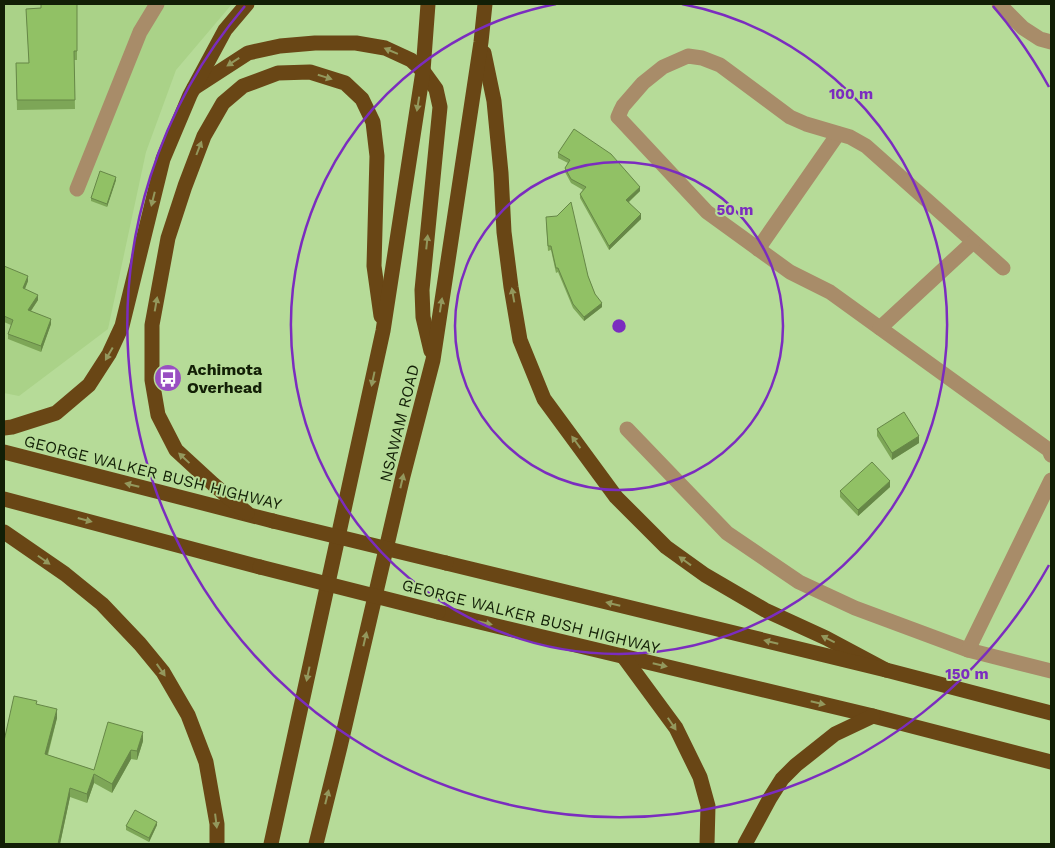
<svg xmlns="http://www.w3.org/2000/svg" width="1055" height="848" viewBox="0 0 1055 848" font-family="'Work Sans',sans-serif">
<rect width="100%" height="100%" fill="#b6db98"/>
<path fill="#aad288" d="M4 4H232L176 70 146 152 108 329 19 396 4 393Z"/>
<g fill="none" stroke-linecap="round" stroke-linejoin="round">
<g stroke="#a88c69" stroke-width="15">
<path d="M999 4 1023 28 1040 39 1051 42"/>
<path d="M77 189 140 32 157 4"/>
<path d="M758 249 838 134"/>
<path d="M1003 268 866 146 850 137 806 124 790 117 720 65 702 58 688 56 663 67 643 83 623 106 621 110 618 117 620 119 707 212 790 272 830 292 1049 450 1051 455"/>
<path d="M880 328 973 242"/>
<path d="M627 429 727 533 799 582 855 608 968 650 1051 671"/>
<path d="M968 650 1051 480"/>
</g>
<g stroke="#694615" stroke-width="15">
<path d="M484 53 494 101 501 173 504 232 511 287 520 340 544 399 616 497 666 547 705 575 765 610 826 638 886 670"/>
<path d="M194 88 248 53 280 46 315 43H356L385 48 411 60 423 71 436 89 440 107 422 290 423 317 431 351"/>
<path d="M4 428 12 427 56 413 89 385 109 354 122 326 163 159 190 95 225 30 247 4"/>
<path d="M4 452 273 521"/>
<path d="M4 499 260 567"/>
<path d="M247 513 213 484 176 450 158 415 152 380V325L168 238 185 186 204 136 223 103 243 86 278 73 310 72 345 83 362 99 373 122 377 156 374 266 381 316"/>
<path d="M4 532 65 574 102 604 140 644 163 672 188 715 206 762 217 824V844"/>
<path d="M446 563 886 670 1051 713"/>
<path d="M438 612 873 716 1051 762"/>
<path d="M623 656 676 728 700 777 708 806 707 844"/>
<path d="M271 844 383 331 423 71 428 4"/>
<path d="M316 844 340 747 403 476 433 360 481 42 485 4"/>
<path d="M745 844 770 798 782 779 796 765 835 734 873 716"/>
</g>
<g stroke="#694615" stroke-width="15">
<path d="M273 521 446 563"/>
<path d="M260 567 438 612"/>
</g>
</g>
<g fill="#7da657">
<path d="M77 4V60H74L75 109 17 110 16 63H29L26 9 41 8Z"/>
<path d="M558 153 640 191 629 202 641 219 609 250 580 198V194L583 190 571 183 565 172V168L568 163 558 158Z"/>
<path d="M116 180 107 207 91 201V198Z"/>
<path d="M546 222 588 276 595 294 602 307 584 321 573 308 558 272 556 273 551 250 548 251Z"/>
<path d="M4 266 28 281 25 289 38 300 31 311 51 324 41 352 8 339V334L11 325 4 322Z"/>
<path d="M877 429 919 443 892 460 877 436Z"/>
<path d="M890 487 858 516 840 497V491Z"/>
<path d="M37 704 57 718 48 755 94 770 143 741 137 760 131 759 112 793 94 783 87 803 70 797 60 844H4Z"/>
<path d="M157 825 149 842 126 830V826Z"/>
</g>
<g fill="#668747">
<path d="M116 177V180L107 207V204Z"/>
<path d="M640 187V191L626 204V200Z"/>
<path d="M641 214V219L609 250V246Z"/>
<path d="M28 276V281L23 293V288Z"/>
<path d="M38 295V300L28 315V310Z"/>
<path d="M602 303V307L584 321V317Z"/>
<path d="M51 319V324L41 352V346Z"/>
<path d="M919 436V443L892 460V453Z"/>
<path d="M890 481V487L858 516V510Z"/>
<path d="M57 709V718L45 763V754Z"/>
<path d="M143 732V741L137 760V751Z"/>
<path d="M131 750V759L112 793V784Z"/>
<path d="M94 774V783L87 803V794Z"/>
<path d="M70 788V797L60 844H58Z"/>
<path d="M157 822V825L149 842V838Z"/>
</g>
<g fill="#91c165" stroke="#668747">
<path d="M41 4H77V51H74L75 100H17L16 63H29L26 9 41 8Z"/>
<path d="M574 129 611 154 640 187 626 200 641 214 609 246 580 194 586 187 571 179 565 168 570 160 558 153Z"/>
<path d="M100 171 116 177 107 204 91 198Z"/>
<path d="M571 202 588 276 595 294 602 303 584 317 573 304 558 268H556L551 246H548L546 217 557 216Z"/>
<path d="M4 266 28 276 23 288 38 295 28 310 51 319 41 346 8 334 13 320 4 316Z"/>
<path d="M904 412 919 436 892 453 877 429Z"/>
<path d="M872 462 890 481 858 510 840 491Z"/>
<path d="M14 696 37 701 36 704 57 709 45 754 94 770 108 722 143 732 137 751 131 750 112 784 94 774 87 794 70 788 58 844H4V741Z"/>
<path d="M135 810 157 822 149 838 126 826Z"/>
</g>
<defs><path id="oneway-solid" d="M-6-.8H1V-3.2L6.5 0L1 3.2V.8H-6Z" transform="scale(1.25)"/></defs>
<g fill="#93985d">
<use href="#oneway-solid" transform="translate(391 51) rotate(-157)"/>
<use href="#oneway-solid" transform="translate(233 62) rotate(147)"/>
<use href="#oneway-solid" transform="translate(325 77) rotate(17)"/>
<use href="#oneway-solid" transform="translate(418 104) rotate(99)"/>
<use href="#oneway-solid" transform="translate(199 148) rotate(-69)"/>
<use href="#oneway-solid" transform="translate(153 199) rotate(104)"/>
<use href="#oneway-solid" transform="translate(427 242) rotate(-84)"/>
<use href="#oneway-solid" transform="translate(513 295) rotate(-100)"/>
<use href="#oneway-solid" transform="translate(156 304) rotate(-80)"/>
<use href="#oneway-solid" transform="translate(441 305) rotate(-81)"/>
<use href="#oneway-solid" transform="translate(109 354) rotate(120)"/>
<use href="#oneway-solid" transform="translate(373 379) rotate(102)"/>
<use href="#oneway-solid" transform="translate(576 442) rotate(-126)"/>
<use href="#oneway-solid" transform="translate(184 458) rotate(-137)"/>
<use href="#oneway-solid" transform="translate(402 481) rotate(-77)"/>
<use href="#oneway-solid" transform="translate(132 485) rotate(-166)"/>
<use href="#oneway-solid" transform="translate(85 520) rotate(15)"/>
<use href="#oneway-solid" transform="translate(44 560) rotate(35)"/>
<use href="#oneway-solid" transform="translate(685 561) rotate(-144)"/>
<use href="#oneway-solid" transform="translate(613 604) rotate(-166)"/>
<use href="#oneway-solid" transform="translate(485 623) rotate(13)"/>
<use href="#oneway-solid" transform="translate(365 639) rotate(-77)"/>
<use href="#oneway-solid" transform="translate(828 639) rotate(-153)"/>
<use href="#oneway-solid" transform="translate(771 642) rotate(-166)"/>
<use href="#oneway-solid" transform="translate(660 665) rotate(13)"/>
<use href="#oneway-solid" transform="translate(161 670) rotate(55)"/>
<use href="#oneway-solid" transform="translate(308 674) rotate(102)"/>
<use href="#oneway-solid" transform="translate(818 703) rotate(13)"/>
<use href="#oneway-solid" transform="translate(672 724) rotate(56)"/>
<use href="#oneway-solid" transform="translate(327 797) rotate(-76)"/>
<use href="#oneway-solid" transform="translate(216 821) rotate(83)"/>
</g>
<g fill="none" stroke="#7b2cbf" stroke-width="2.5">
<circle cx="619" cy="326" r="164"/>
<path d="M682 4A328 328 0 1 1 556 4"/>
<path d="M1049 565A492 492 0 1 1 245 6M993 6A492 492 0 0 1 1049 87"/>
</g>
<defs>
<g id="bus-disc" transform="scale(1.4375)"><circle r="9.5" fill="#994fc2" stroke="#b6db98"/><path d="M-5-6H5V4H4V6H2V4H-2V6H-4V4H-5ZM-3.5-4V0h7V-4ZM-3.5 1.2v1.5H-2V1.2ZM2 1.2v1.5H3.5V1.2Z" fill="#fff"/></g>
</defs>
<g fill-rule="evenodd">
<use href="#bus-disc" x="168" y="378"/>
</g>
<g text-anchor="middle" stroke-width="4" stroke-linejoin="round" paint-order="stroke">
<g font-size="16" font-weight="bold" fill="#121f06" stroke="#b6db98" text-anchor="start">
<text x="187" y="375">Achimota<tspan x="187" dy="18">Overhead</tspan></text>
</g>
<g font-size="16" fill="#121f06" stroke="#b6db98">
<text transform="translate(399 423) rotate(-76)" y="6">NSAWAM ROAD</text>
<text transform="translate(153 472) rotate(14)" y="6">GEORGE WALKER BUSH HIGHWAY</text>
<text transform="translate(531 616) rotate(14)" y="6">GEORGE WALKER BUSH HIGHWAY</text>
</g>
</g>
<circle cx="619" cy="326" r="8" fill="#7b2cbf" stroke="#b6db98" stroke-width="2.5"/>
<g font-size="15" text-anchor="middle" font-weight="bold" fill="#7b2cbf" stroke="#b6db98" stroke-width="4" stroke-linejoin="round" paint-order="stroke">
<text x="851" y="99">100 m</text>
<text x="735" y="215">50 m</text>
<text x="967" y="679">150 m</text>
</g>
<rect width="1055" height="848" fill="none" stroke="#121f06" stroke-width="10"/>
</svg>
